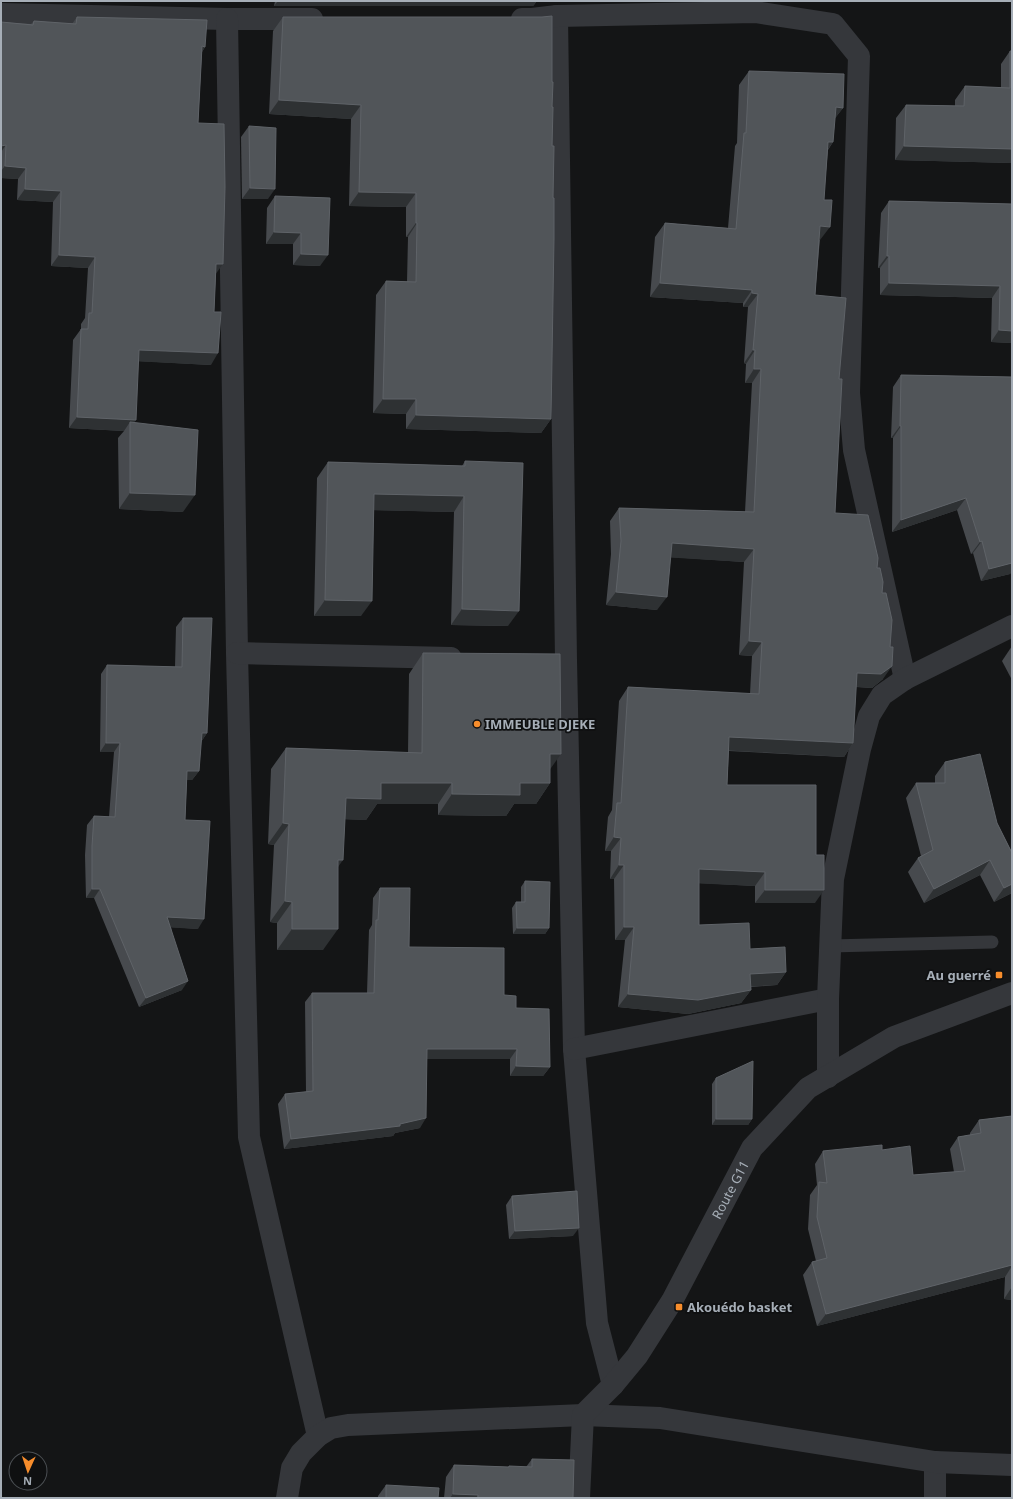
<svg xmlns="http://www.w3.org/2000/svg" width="1013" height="1499" viewBox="0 0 1013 1499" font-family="'Noto Sans',sans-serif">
<rect width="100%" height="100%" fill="#141516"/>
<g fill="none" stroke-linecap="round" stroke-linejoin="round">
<path stroke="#35373b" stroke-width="13" d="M830 946 992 942"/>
<g stroke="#35373b" stroke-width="22">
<path d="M1 14 227 19H312"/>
<path d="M557 16 566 660 574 1049 597 1323 613 1385"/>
<path d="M227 19 237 653 249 1137 318 1436"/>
<path d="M522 19H532L557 16 755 12 833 24 859 56 849 393 854 450 905 679"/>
<path d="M237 653 451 658"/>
<path d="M574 1049 828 999"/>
<path d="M828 1077V999L833 879 860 749 869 716 882 695 905 679 1012 626"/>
<path d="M935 1462V1498"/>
<path d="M287 1498 292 1468 301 1453 318 1436 331 1428 348 1425 583 1415 660 1418 935 1462 1012 1465"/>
</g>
<path stroke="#35373b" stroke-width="22" id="s1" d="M579 1498 583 1415 613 1385 637 1356 672 1301 752 1148 808 1088 894 1037 1012 993"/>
</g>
<g fill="#474a4e">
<path d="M275 1H537L533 6H274Z"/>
<path d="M77 17 205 47 202 52 198 123 216 274 211 365 138 361 134 422 183 512 119 509 118 438 124 431 69 428 73 340 81 329V324L85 318 88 268 51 266 53 202 17 200 18 179 1 178V22L31 24 34 21 72 24Z"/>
<path d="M283 17 552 107 553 198 551 419 541 433 406 429V414L373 413 376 295 386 281 407 282 408 237H406V207L349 206 351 119 269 114 273 31Z"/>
<path d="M1010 51H1012V163L895 160 896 118 906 105 955 106V100L965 86 1001 88V64Z"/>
<path d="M749 71 843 108 835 118 833 142 828 150 815 295 839 379 835 513 877 568 882 593 883 679 872 688 856 687 853 743 844 757 729 751 727 785 815 903H755V886L699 883V925L750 949 786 972 777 985 751 987V990L741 1003 688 1014 618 1007 625 940H615L614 879H610L611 851H605L608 817 612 810 619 701 628 687 750 694 752 656 739 655 744 562 670 557 657 610 606 605 611 554 610 521 619 508 745 512 752 383H745L746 364 744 363 748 307H743V303L650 297 655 237 665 223 728 228 735 146 737 143 739 85Z"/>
<path d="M249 126 268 199H242L241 137Z"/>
<path d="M275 196 330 198 320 266 293 265V244H266L267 208Z"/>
<path d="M889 201 1012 204V343L991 342 992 298 880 295V268H878L881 213Z"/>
<path d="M901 375 1012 377V571L1010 574 981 581 973 553 971 554 957 510 892 532 893 438H891L893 387Z"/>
<path d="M465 461 508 626 451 625 454 512 374 510 361 616H314L317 478 328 462 462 466Z"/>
<path d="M183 618 207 733 201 742 199 771 192 780H187L185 820 198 929 171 927 182 990 139 1007 94 898H86L85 855 87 825 94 816 109 817 114 752H100L101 674 107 665 175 667 176 627Z"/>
<path d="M1012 646V680L1002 661Z"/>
<path d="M423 653 550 783 536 804H514L506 816 438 815V804H377L366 820 345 819 338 867 323 950H277V923L270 922 274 845 268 844 271 769 286 748 408 753 409 674Z"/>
<path d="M945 762 997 823 1012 853V893L994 902 980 875 924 903 908 872 918 858 921 856 906 798 916 783H935V776Z"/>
<path d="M525 881 549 928 545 934H513L512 908 516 902H521V887Z"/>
<path d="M380 888 409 947 504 995 516 1008 550 1067 543 1076H510V1059H427L420 1128 395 1133 393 1136 284 1149 278 1104 285 1094 306 1092 305 1002 312 993H367L369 930 372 925 373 898Z"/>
<path d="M716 1078 752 1119 748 1125H712V1084Z"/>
<path d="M1012 1116V1300L1004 1299 1005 1277 817 1326 803 1275 812 1262 816 1261 808 1229 810 1195 817 1185 815 1164 823 1151 882 1150 913 1175 954 1172 950 1149 958 1137 970 1135V1133L979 1120Z"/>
<path d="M512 1196 573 1236 509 1239 506 1205Z"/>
<path d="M1012 1395V1425H1011Z"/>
<path d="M532 1459 573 1498H444L446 1477 454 1465 508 1467 509 1466 526 1467Z"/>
<path d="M386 1485 438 1498H378V1496Z"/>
</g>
<g fill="#2e3133">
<path d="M278 1H537L533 6H274Z"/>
<path d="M202 46 205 47 198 58Z"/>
<path d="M279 100 361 105 351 119 269 114Z"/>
<path d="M836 107 843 108 833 121Z"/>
<path d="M828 142H833L823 156Z"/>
<path d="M6 145 1 152V146Z"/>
<path d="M904 146 1012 149V163L895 160Z"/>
<path d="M5 166 26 168 18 179 1 178V171Z"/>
<path d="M250 188 275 189 268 199H242Z"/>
<path d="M25 189 61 191 53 202 17 200Z"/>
<path d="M359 192 416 193 406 207 349 206Z"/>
<path d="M416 223H417L408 237H406Z"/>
<path d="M820 226 830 227 820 240 811 239Z"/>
<path d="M274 232 301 233 293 244H266Z"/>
<path d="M301 254 328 255 320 266 293 265Z"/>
<path d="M59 255 95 257 88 268 51 266Z"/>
<path d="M887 256H889L880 268H878Z"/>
<path d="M216 264H223L215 275Z"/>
<path d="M660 283 752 290 743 303 650 297Z"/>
<path d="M889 283 1000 286 992 298 880 295Z"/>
<path d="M752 293 758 294 748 307H743Z"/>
<path d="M999 330 1012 331V343L991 342Z"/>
<path d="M139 350 218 353 211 365 131 361Z"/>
<path d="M753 350H755L746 364 744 363Z"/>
<path d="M754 369H761L752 383H745Z"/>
<path d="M383 399H416L406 414 373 413Z"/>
<path d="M416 415 551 419 541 433 406 429Z"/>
<path d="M77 417 136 420 130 428V422L124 431 69 428Z"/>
<path d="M900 426H901L893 438H891Z"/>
<path d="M130 493 195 495 183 512 119 509Z"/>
<path d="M374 494 464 496 454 512 363 510Z"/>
<path d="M966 498 957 510 892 532 901 520Z"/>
<path d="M982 541 973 553 971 554 980 542Z"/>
<path d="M672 543 754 549 744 562 662 557Z"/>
<path d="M1012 563V571L1010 574 981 581 989 569Z"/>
<path d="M616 592 667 597 657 610 606 605Z"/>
<path d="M325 600 372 601 361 616H314Z"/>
<path d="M462 609 519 611 508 626 451 625Z"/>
<path d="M749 641 762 642 752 656 739 655Z"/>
<path d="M892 666 883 679 872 688 847 686 857 673Z"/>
<path d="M202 733H207L201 742Z"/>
<path d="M729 737 853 743 844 757 720 750Z"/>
<path d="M106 743H120L114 752H100Z"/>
<path d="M550 754H561L546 775Z"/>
<path d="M187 771H199L192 780H181Z"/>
<path d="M381 783H452L438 804H377L366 820 331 819 346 798Z"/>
<path d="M520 783H550L536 804H514L506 816 438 815 452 794Z"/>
<path d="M283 823 289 824 274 845 268 844Z"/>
<path d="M614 837 621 838 611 851H605Z"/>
<path d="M338 860H343L328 881Z"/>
<path d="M990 860 980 875 924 903 934 889Z"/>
<path d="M619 865H624L614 879H610Z"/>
<path d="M699 869 765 872 755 886 690 883Z"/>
<path d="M1012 884V893L994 902 1004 888Z"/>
<path d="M92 889H100L94 898H86Z"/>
<path d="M765 890H824L815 903H755Z"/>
<path d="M285 901 292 902 277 923 270 922Z"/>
<path d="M167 917 204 919 198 929 161 927Z"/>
<path d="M624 927H634L625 940H615Z"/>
<path d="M517 928H549L545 934H513Z"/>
<path d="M292 929H338L323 950H277Z"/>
<path d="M786 972 777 985 741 987 750 974Z"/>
<path d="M188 981 182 990 139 1007 146 998Z"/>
<path d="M751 990 741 1003 688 1014 618 1007 628 994Z"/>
<path d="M427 1049H517L510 1059H420Z"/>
<path d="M516 1066 550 1067 543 1076H510Z"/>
<path d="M426 1118 420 1128 395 1133 393 1136 284 1149 291 1139 400 1124Z"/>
<path d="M716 1119H752L748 1125H712Z"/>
<path d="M579 1228 573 1236 509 1239 515 1231Z"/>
<path d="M1012 1265V1266L1005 1277 817 1326 826 1314Z"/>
<path d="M1012 1287V1300L1004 1299Z"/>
<path d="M453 1494 478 1495 476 1498H450Z"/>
</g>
<g fill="#515559" stroke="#5f6368">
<path d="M552 16V82H553L552 107H553L552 146H554L553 198H554V238L551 419 416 415V399H383L386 281 416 282 417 223H416V193L359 192 361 105 279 100 283 17H542Z"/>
<path d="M77 17 207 20 205 47 202 46 198 123 224 124 225 187 223 264H216L214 312H221L218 353 139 350 136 420 77 417 81 329H88L89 313H92L95 257 59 255 61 191 25 189 26 168 5 166 6 145 1 146V22L33 25 34 21 76 24Z"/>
<path d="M1010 51H1012V149L904 146 906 105 964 106 965 86 1010 88Z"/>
<path d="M749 71 844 74 843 108 836 107 833 142H828L824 200H832L830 227 820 226 815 295 846 298 839 379H842L835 513 868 515 878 558 877 568H880L883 582 882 593H886L892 620 890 647H893L892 666 881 674 857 673 853 743 729 737 727 785H816V855H824V890H765V872L699 869V925L749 923 750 949 785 947 786 972 750 974 751 990 698 1000 628 994 634 927H624V865H619L621 838 614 837 617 803H621L628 687 759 694 762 642 749 641 754 549 672 543 667 597 616 592 621 541 619 508 754 512 761 369H754L755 350H753L758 294 752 293V290L660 283 665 223 736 229 744 133H746Z"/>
<path d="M249 126 276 128 275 189 250 188Z"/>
<path d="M275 196 330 198 328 255 301 254V233L274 232Z"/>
<path d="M889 201 1012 204V331L999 330 1000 286 889 283V256H887Z"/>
<path d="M901 375 1012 377V563L989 569 982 541 980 542 966 498 901 520V426H900Z"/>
<path d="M130 422 198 430 195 495 130 493Z"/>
<path d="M465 461 523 463 519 611 462 609 464 496 374 494 372 601 325 600 328 462 465 466Z"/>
<path d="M183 618H212L207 733H202L199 771H187L185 820 210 821 204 919 167 917 188 981 146 998 100 889H92V846L94 816 115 817 120 743H106L107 665 182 667Z"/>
<path d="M423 653 560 654 561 754H550V783H520V795L452 794V783H381V799L346 798 343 860H338V929H292V902L285 901 289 824 283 823 286 748 422 753Z"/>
<path d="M980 754 997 823 1012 853V884L1004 888 990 860 934 889 918 858 933 850 916 783H945V762Z"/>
<path d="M525 881 550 882 549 928H517L516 902H525Z"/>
<path d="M380 888H410L409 947 504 948V995L516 996V1008L549 1009 550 1067 516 1066 517 1049H427L426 1118 400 1124V1126L291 1139 285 1094 313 1091 312 993H374L376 920H378Z"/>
<path d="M753 1061 752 1119H716V1078Z"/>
<path d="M1012 1116V1265L826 1314 812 1262 827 1258 817 1217 819 1182 827 1183 823 1151 882 1145V1150L910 1146 913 1175 965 1171 958 1137 981 1133 979 1120Z"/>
<path d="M577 1191 579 1228 515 1231 512 1196Z"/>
<path d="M532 1459 574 1460 573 1498H478V1495L453 1494 454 1465 509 1467V1466L532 1467Z"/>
<path d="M386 1485 439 1488 438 1498H386Z"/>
</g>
<g fill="#f78d2c" stroke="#0f1011" stroke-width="1.5">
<circle cx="477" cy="724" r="4"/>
<rect x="995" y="971" width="8" height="8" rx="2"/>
<rect x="675" y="1303" width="8" height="8" rx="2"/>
</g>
<g text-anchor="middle" stroke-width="3.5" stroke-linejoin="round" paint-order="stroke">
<g font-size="13" font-weight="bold" fill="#a6aeb7" stroke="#0f1011" text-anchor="start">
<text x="485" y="729">IMMEUBLE DJEKE</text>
<text x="991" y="980" text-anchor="end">Au guerré</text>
<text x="687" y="1312">Akouédo basket</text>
</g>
<g font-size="13" fill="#a6aeb7" stroke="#0f1011">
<text dy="5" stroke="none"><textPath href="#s1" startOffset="354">Route G11</textPath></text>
</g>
</g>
<rect width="1013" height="1499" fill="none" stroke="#a6aeb7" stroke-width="4"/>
<g transform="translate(28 1471) rotate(183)"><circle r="19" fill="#0f1011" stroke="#4b4f53"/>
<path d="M0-3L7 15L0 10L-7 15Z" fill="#f78d2c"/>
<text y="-6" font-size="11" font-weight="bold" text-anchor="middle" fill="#a6aeb7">N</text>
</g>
</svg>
